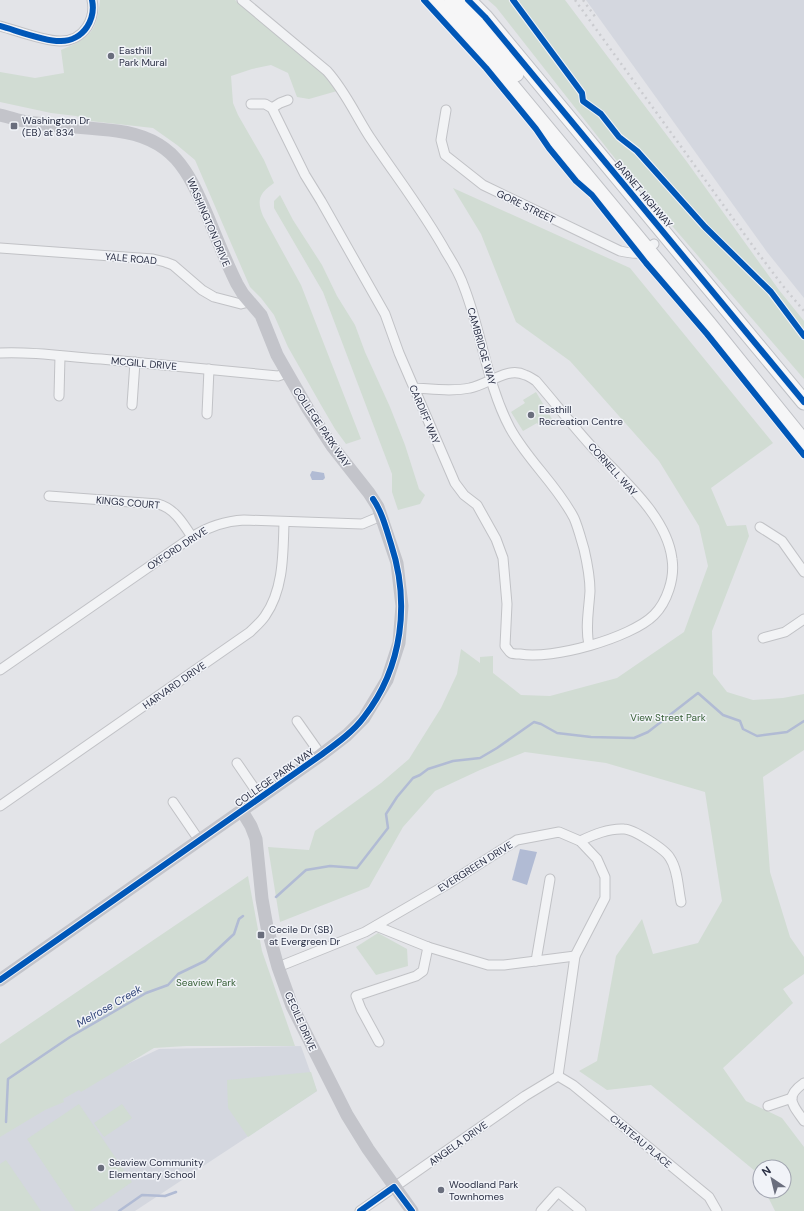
<svg xmlns="http://www.w3.org/2000/svg" width="804" height="1211" viewBox="0 0 804 1211" font-family="'DM Sans',sans-serif">
<rect width="100%" height="100%" fill="#e3e4e8"/>
<g fill="#d4d7df">
<path d="M586 0H804V298L767 252Z"/>
<path d="M301 1046 317 1091 135 1211H0V1124L159 1049Z"/>
</g>
<g fill="#d1dcd3">
<path d="M100 0H235L323 74 337 91 309 99 297 97 288 73 271 65 252 69 231 76 233 103 238 115 264 160 274 183C260 193 256 199 263 216L301 285 361 439 346 444 335 429 321 405 288 347 274 315 261 298 250 287 195 160 177 145 153 128 90 121 76 116 51 113 0 102V72L35 78 64 73 61 50C90 38 97 32 100 0Z"/>
<path d="M488 0H565L687 162 779 290 804 321V379L624 170 496 7Z"/>
<path d="M453 188 630 268 773 443 711 488 727 526 746 525 749 536 712 631 713 674 727 692 753 700 783 698 804 694V750L763 777 770 872 790 937 804 957V974L783 989 793 1003 723 1068 746 1101 782 1118 804 1147V1211H775L765 1191H784V1167H760V1181L755 1171 651 1085 607 1090 579 1071 597 1061 616 956 642 919 653 954 698 943 722 901 705 792 606 763 525 752 480 770 435 791 403 827 369 887 280 922 268 847 309 850 315 831 381 783 409 759 441 708 457 674 461 649 480 663V657L493 656V673L521 695 550 696 617 678 684 632 708 566 699 526 659 461 570 361 516 322 481 234Z"/>
<path d="M280 195 293 220 322 265 337 296 355 325 365 352 390 407 405 445 419 489 425 495 420 504 398 510 392 492V474L323 292 274 208V201Z"/>
<path d="M536 392 552 419 539 426 537 423 523 431 511 412 525 403 523 400Z"/>
<path d="M248 876 262 951 295 1046H186L154 1048 81 1092 79 1090 63 1099 64 1102 45 1110 0 1137V1044Z"/>
<path d="M378 933 407 949 408 966 376 975 356 947Z"/>
<path d="M311 1072 317 1091 248 1137 228 1108 227 1080Z"/>
<path d="M79 1104 132 1182 90 1211H75L27 1139Z"/>
<path d="M122 1104 132 1118 104 1137 94 1123Z"/>
<path d="M6 1160 41 1211H0V1164Z"/>
</g>
<g fill="#b1bbd4">
<path d="M312 471 324 473 325 478 323 480H312L310 475Z"/>
<path d="M520 849 537 852 527 885 512 880Z"/>
</g>
<g fill="none" stroke-linecap="round" stroke-linejoin="round">
<g stroke="#b1bbd4" stroke-width="2.5">
<path d="M276 897 306 870 330 866 357 868 388 828 386 814 397 797 413 778 420 775 428 769 453 761 480 758 497 748 534 722 541 724 557 733 591 737 634 738 648 732 698 693 723 715 740 721 743 729 757 736 787 732 804 721"/>
<path d="M6 1122 8 1079 70 1037 146 993 168 985 178 974 205 961 234 934 239 919 243 916"/>
<path d="M119 1211 142 1195 165 1196 176 1192"/>
</g>
<g stroke="#c1c2c6" stroke-width="11">
<g id="street">
<path d="M242 0 327 71C345 91 355 114 369 136 395 175 424 212 446 252 453 263 460 275 464 287 482 333 487 385 510 428 528 461 557 485 574 518 578 527 581 539 584 549 587 562 590 577 590 591 589 609 585 627 589 645"/>
<path d="M0 26C15 30 46 42 61 41 71 41 81 36 87 27 92 19 94 9 92 0"/>
<path d="M251 104H265L272 108 305 175 321 201 385 314 399 353 455 483 464 495 477 505 496 539 503 558 507 604 505 646C507 648 509 652 511 653 513 654 518 654 520 654 552 660 631 638 654 615 667 602 675 578 672 559 667 516 621 478 593 448 573 426 555 403 536 381 533 379 529 376 525 375 508 366 487 385 470 388 452 392 433 389 415 388"/>
<path d="M272 108 280 103 288 100"/>
<path d="M446 110 441 140 445 155 483 185 620 251C638 255 640 255 654 244"/>
<path d="M0 248 153 259 165 262 173 265 202 290 214 297 241 304 249 302"/>
<path d="M0 353C33 351 68 357 101 359 160 365 219 370 278 376L287 373"/>
<path d="M59 396 60 356"/>
<path d="M132 405 135 362"/>
<path d="M207 414 209 369"/>
<path d="M49 496 158 504C174 508 183 523 192 537"/>
<path d="M760 527 782 541 804 572"/>
<path d="M763 638 785 632 804 619"/>
<path d="M0 670 192 537C209 526 224 521 244 520L362 524 381 516"/>
<path d="M297 721 321 755"/>
<path d="M237 763 261 798"/>
<path d="M173 802 199 840"/>
<path d="M0 806 250 632C255 627 261 622 265 616 284 589 283 553 284 522"/>
<path d="M580 841C593 835 609 828 624 829 633 829 665 849 670 858 678 870 678 888 681 902"/>
<path d="M376 926 428 947 488 965H504L575 956"/>
<path d="M536 961 550 879"/>
<path d="M278 967 365 932 446 885 517 840 559 832 580 841 597 859 605 877V898L575 956 558 1076"/>
<path d="M379 1042 361 1009 356 996 416 976 423 971 428 947"/>
<path d="M558 1076 573 1085 709 1197 717 1211"/>
<path d="M804 1083C784 1097 792 1104 804 1121"/>
<path d="M768 1106 792 1098"/>
<path d="M360 1211 525 1096 558 1076"/>
<path d="M541 1211 558 1192 581 1211"/>
</g>
</g>
<g stroke="#bfc1c6" stroke-width="17">
<g id="primary">
<path d="M434 0 467 33 496 67 708 323 804 442"/>
<path d="M452 0 475 25 516 74"/>
<path d="M468 0 485 17 804 402"/>
</g>
</g>
<use href="#street" stroke="#f2f3f5" stroke-width="9"/>
<g stroke="#c3c4ca" stroke-width="13">
<path d="M0 115C10 117 19 121 29 122 58 127 88 127 117 131 173 138 188 170 208 217 217 239 226 262 237 284L243 294 261 315 277 355 308 409 332 446 369 493 378 507 397 563 402 606 399 643 387 680 364 718 347 735 321 755 0 980"/>
<path d="M242 811 251 826 256 839 262 899 267 927 278 967 292 1006 347 1115 368 1149 412 1211"/>
</g>
<use href="#primary" stroke="#f6f6f7" stroke-width="15"/>
<g stroke="#cbccd0" stroke-width="2.5" stroke-dasharray="2 4" stroke-linecap="butt">
<path d="M575 0 758 253 783 286 804 311"/>
<path d="M583 0 596 18"/>
</g>
<g stroke="#f1f3f8" stroke-width="8">
<g id="cycleway">
<path d="M424 0 486 68 536 129 549 148 576 181 592 195 646 263 707 334 804 455"/>
<path d="M468 0 485 17 804 402"/>
<path d="M513 0 582 93 583 101 601 114 619 137 637 151 705 227 771 292 804 336"/>
<path d="M0 26C15 30 46 42 61 41 71 41 81 36 87 27 92 19 94 9 92 0"/>
<path d="M0 980 321 755C336 744 353 732 364 717 403 667 410 602 391 544 386 528 382 512 373 499"/>
<path d="M360 1211 394 1187 412 1211"/>
</g>
</g>
<use href="#cycleway" stroke="#0057b8" stroke-width="6"/>
</g>
<g fill="#6a6e7d" stroke="#f1f3f8" stroke-width="1.5">
<circle cx="111" cy="56" r="4"/>
<rect x="10" y="122" width="8" height="8" rx="2"/>
<circle cx="531" cy="415" r="4"/>
<rect x="257" y="931" width="8" height="8" rx="2"/>
<circle cx="101" cy="1168" r="4"/>
<circle cx="441" cy="1190" r="4"/>
</g>
<g text-anchor="middle" stroke-width="3" stroke-linejoin="round" paint-order="stroke">
<g font-size="10" fill="#292e43" stroke="#f1f3f8" text-anchor="start">
<text x="119" y="54">Easthill<tspan x="119" dy="12">Park Mural</tspan></text>
<text x="22" y="124">Washington Dr<tspan x="22" dy="12">(EB) at 834</tspan></text>
<text x="539" y="413">Easthill<tspan x="539" dy="12">Recreation Centre</tspan></text>
<text x="269" y="933">Cecile Dr (SB)<tspan x="269" dy="12">at Evergreen Dr</tspan></text>
<text x="109" y="1166">Seaview Community<tspan x="109" dy="12">Elementary School</tspan></text>
<text x="449" y="1188">Woodland Park<tspan x="449" dy="12">Townhomes</tspan></text>
</g>
<g font-size="10" fill="#292e43" stroke="#f1f3f8">
<text transform="translate(644 194) rotate(50)" y="4">BARNET HIGHWAY</text>
<text transform="translate(526 206) rotate(26)" y="4">GORE STREET</text>
<text transform="translate(209 222) rotate(67)" y="4">WASHINGTON DRIVE</text>
<text transform="translate(131 258) rotate(5)" y="4">YALE ROAD</text>
<text transform="translate(482 346) rotate(74)" y="4">CAMBRIDGE WAY</text>
<text transform="translate(144 363) rotate(5)" y="4">MCGILL DRIVE</text>
<text transform="translate(425 414) rotate(67)" y="4">CARDIFF WAY</text>
<text transform="translate(322 427) rotate(56)" y="4">COLLEGE PARK WAY</text>
<text transform="translate(613 469) rotate(48)" y="4">CORNELL WAY</text>
<text transform="translate(128 502) rotate(5)" y="4">KINGS COURT</text>
<text transform="translate(177 548) rotate(-33)" y="4">OXFORD DRIVE</text>
<text transform="translate(174 685) rotate(-35)" y="4">HARVARD DRIVE</text>
<text transform="translate(274 777) rotate(-35)" y="4">COLLEGE PARK WAY</text>
<text transform="translate(475 866) rotate(-32)" y="4">EVERGREEN DRIVE</text>
<text transform="translate(301 1021) rotate(66)" y="4">CECILE DRIVE</text>
<text transform="translate(641 1141) rotate(40)" y="4">CHATEAU PLACE</text>
<text transform="translate(458 1143) rotate(-35)" y="4">ANGELA DRIVE</text>
</g>
<g font-size="10" fill="#365f35" stroke="#f1f3f8">
<text x="668" y="721">View Street Park</text>
<text x="206" y="986">Seaview Park</text>
</g>
<g font-size="11" font-style="italic" fill="#314579" stroke="#f1f3f8">
<text transform="translate(109 1006) rotate(-30)" y="4">Melrose Creek</text>
</g>
</g>
<g transform="translate(772 1179) rotate(325)"><circle r="19" fill="#f1f3f8" stroke="#a1a4b0"/>
<path d="M0-3L7 15L0 10L-7 15Z" fill="#6a6e7d"/>
<text y="-6" font-size="11" font-weight="bold" text-anchor="middle" fill="#292e43">N</text>
</g>
</svg>
